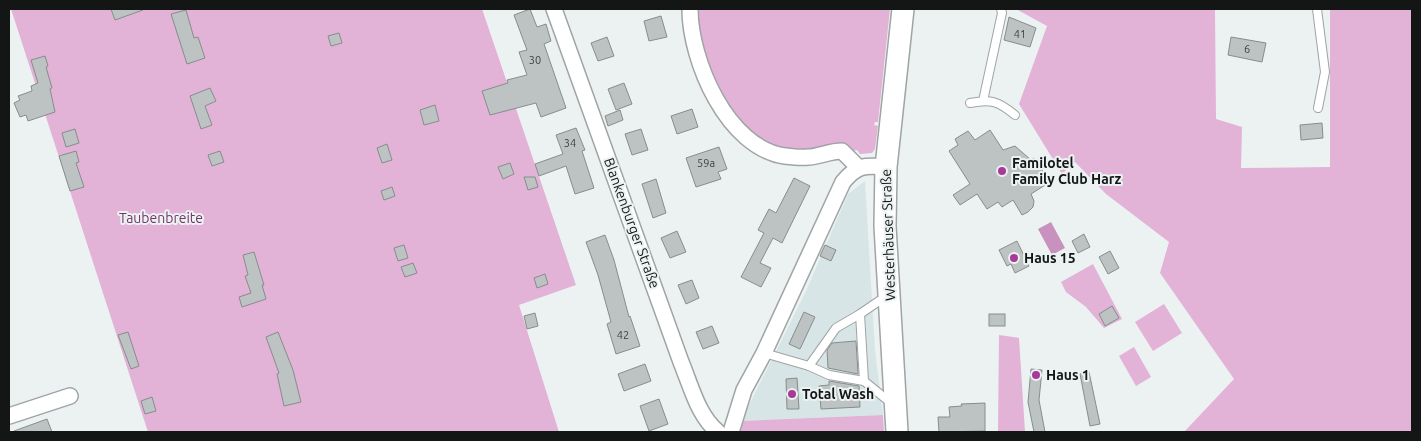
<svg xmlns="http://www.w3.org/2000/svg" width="1421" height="441" viewBox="0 0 1421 441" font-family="Ubuntu,sans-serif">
<rect width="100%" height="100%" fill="#ecf2f2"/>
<path fill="#d7e5e7" d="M865 181 875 350 883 415 741 421 806 291 848 194Z"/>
<g fill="#e2b3d7">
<path d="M11 9H482L576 285 519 305 559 432H148Z"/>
<path d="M696 9H890L878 122H875L874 125 878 126 875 149 872 153 860 154 857 150 853 151 846 146 808 152 785 151 765 145 736 120 719 91 702 51Z"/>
<path d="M1016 9H1215L1216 119 1242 127 1241 168 1330 167V9H1412V432H1184L1234 379 1160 273 1169 242 1106 194 1075 162 1062 174 1019 104 1047 26Z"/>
<path d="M1093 264 1122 319 1104 328 1086 307 1066 292 1061 282Z"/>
<path d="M1164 304 1182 333 1153 351 1135 322Z"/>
<path d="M999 335 1019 338 1025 432H998Z"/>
<path d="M1134 347 1151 377 1136 386 1119 356Z"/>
<path d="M883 415 884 432H738L741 421Z"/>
</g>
<path fill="#c992be" d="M1051 222 1065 248 1052 255 1038 229Z"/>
<g fill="#bdc2c3" stroke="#878c8c">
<path d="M111 9H143V10L115 20Z"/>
<path d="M530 9 537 27 546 24 551 41 544 44 566 108 541 117 536 103 490 115 482 91 508 83 507 80 527 75 519 52 527 50 514 15Z"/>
<path d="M186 10 194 38 198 37 205 58 187 64 171 14Z"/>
<path d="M661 16 667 37 649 41 644 21Z"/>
<path d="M1009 17 1036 28 1030 47 1004 40Z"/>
<path d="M339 33 342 43 331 46 328 36Z"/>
<path d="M607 37 614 56 598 61 591 43Z"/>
<path d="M1231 37 1266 43 1262 62 1228 55Z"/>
<path d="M45 56 48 66 46 67 52 88 50 89 55 112 28 121 26 115 20 117 14 103 20 100 18 96 32 91 31 86 38 83 31 60Z"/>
<path d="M624 83 632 104 616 110 608 89Z"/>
<path d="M210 88 216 101 205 106 212 125 201 129 190 96Z"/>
<path d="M435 105 439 121 424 125 420 110Z"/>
<path d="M692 109 698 127 677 134 671 116Z"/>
<path d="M620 110 623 120 608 126 605 116Z"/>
<path d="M1322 123 1323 138 1301 140 1300 125Z"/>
<path d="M576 128 585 150 582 151 594 188 575 194 566 166 539 176 535 164 563 154 556 135Z"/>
<path d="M75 129 79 143 66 147 62 133Z"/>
<path d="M641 129 648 150 632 155 625 134Z"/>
<path d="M990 130 1003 150 1015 146 1031 160 1034 158 1050 182 1031 194 1034 201 1033 207 1028 212 1022 215 1013 200 1002 207 998 202 987 209 977 194 960 205 953 195 970 184 949 151 958 145 955 139 968 131 975 140Z"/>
<path d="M387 144 392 160 382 163 377 148Z"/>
<path d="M719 147 727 169 718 172 721 179 696 187 686 158Z"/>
<path d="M76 151 79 162 76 163 84 187 70 191 59 156Z"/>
<path d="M220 151 224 162 212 166 208 155Z"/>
<path d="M510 163 514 174 503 179 498 167Z"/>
<path d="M524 177H535L538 187 528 190Z"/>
<path d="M794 178 810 186 782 243 773 238 760 263 771 268 761 287 741 277 764 233 758 230 769 209 776 213Z"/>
<path d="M656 179 666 213 653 218 642 184Z"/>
<path d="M392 187 395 196 384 200 381 191Z"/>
<path d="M677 231 686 252 670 258 661 238Z"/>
<path d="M1084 234 1090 247 1078 253 1072 241Z"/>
<path d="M605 235 614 260 629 317 630 316 640 346 616 354 607 324 611 322 598 275 586 242Z"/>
<path d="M1017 241 1029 266 1015 273 1011 264 1007 266 999 250Z"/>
<path d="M404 245 408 258 398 261 394 248Z"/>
<path d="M825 245 836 250 831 261 820 256Z"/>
<path d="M1110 251 1119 268 1108 274 1099 257Z"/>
<path d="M254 252 264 285H262L266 299 242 307 239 297 251 293 245 276 248 275 243 255Z"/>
<path d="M413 263 417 273 405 277 401 267Z"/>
<path d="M545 274 548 284 537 288 534 278Z"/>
<path d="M692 280 699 298 686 304 678 285Z"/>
<path d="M1112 306 1119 318 1105 326 1099 314Z"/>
<path d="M804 312 815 317 800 349 789 344Z"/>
<path d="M535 313 538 326 527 329 524 316Z"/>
<rect x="989" y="314" width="16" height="12"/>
<path d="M712 326 719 343 703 349 696 332Z"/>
<path d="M128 332 139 366 131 369 118 335Z"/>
<path d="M278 332 293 370 301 402 284 406 277 374 279 373 266 337Z"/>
<path d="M856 341 858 374 828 368 827 350 832 343Z"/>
<path d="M645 364 651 381 624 391 618 374Z"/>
<path d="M1031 369 1042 370 1039 400 1045 432H1034L1028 402Z"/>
<path d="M1089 372 1100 424 1090 426 1080 374Z"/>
<path d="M797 378 799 409H787L786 379Z"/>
<path d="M829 381 859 386 860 407 821 409 819 386 829 385Z"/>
<path d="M152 397 156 411 145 414 141 401Z"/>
<path d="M659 399 668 424 649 431 640 406Z"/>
<path d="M985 403V431L939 432 938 417H950L949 407 962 406 961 404Z"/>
<path d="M47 419 52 432H14V431Z"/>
</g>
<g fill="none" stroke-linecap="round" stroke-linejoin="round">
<g stroke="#9fa4a5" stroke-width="10">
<g id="service">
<path d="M1317 9 1325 72 1318 108"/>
<path d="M983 101 1002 13 1001 9"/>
<path d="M970 103C991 99 998 101 1015 115"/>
<path d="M888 299 879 301 860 314 864 381 891 403"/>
<path d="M764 353 809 366 836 328 860 314"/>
<path d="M809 366 829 375 864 381"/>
</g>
</g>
<g stroke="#9fa4a5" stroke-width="18">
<g id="minor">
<path d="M554 9 681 362C691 386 698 416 718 432"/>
<path d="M690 9C690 60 727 148 785 156 793 157 801 158 808 157 819 157 829 151 842 151L858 167"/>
<path d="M9 416 70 396"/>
<path d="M731 432 744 390 764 353 843 182C857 165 865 165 886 167"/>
</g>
</g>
<g stroke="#9fa4a5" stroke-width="24">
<path id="secondary" d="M897 432 885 226 886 167 903 9"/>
</g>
<use href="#service" stroke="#fff" stroke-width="8"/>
<use href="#minor" stroke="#fff" stroke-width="15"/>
<use href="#secondary" stroke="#fff" stroke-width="21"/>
</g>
<g fill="#a83998" stroke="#ecf2f2" stroke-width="2">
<circle cx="1002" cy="171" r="5"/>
<circle cx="1014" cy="258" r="5"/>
<circle cx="1036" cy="375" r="5"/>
<circle cx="792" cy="394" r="5"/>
</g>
<g text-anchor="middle" stroke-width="4" stroke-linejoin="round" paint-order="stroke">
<g font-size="11" fill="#3e4141">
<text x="1020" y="38">41</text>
<text x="1247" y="53">6</text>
<text x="535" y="64">30</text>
<text x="570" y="147">34</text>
<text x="706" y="167">59a</text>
<text x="623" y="339">42</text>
</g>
<g font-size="14" font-weight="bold" fill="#141616" stroke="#ecf2f2" text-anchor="start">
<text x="1012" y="168">Familotel<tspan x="1012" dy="16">Family Club Harz</tspan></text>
<text x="1024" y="263">Haus 15</text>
<text x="1046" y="380">Haus 1</text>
<text x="802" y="399">Total Wash</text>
</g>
<g font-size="14" fill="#76346b" stroke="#ecf2f2">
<text x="161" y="223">Taubenbreite</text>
</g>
<g font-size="14" fill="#141616" stroke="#ecf2f2">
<text transform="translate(632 223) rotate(70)" y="5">Blankenburger Straße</text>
<text transform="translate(888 235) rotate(-92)" y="5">Westerhäuser Straße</text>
</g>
</g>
<rect width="1421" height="441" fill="none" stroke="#141616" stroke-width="20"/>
</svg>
